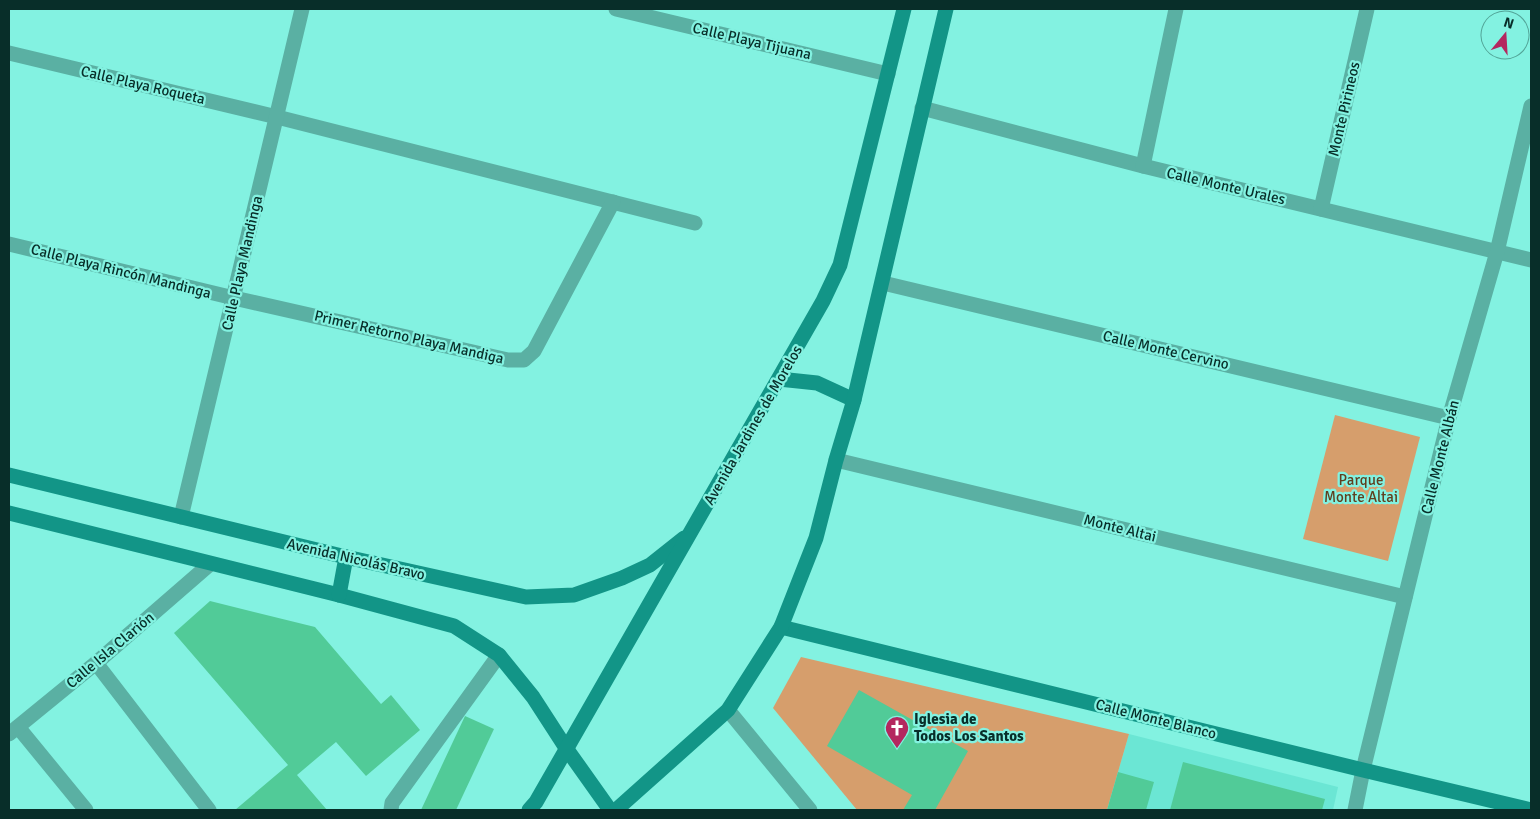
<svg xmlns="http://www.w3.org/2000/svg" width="1540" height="819" viewBox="0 0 1540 819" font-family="Signika,sans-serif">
<rect width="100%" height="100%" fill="#83f2e1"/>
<path fill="#6be6d4" d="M1129 734 1338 787 1333 810H1107Z"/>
<g fill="#d69e6c">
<path d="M1335 415 1420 437 1388 561 1303 539Z"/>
<path d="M801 657 1129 734 1107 810H857L773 708Z"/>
</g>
<g fill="#51cb98">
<path d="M210 601 315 627 381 704 391 695 420 730 366 776 336 742 297 775 327 810H235L288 765 174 633Z"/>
<path d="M859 690 968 751 935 810H903L912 795 827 746Z"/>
<path d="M465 716 494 729 456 810H421Z"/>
<path d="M1183 762 1325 799 1322 810H1170Z"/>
<path d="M1118 772 1154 782 1146 810H1107Z"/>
</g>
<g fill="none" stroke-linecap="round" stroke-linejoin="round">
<path stroke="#5ab0a3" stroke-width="15" d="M391 810 392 803 499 655"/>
<g stroke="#5ab0a3" stroke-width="15">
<path d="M616 9 888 74"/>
<path d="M9 53 277 117 695 223"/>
<path d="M922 108 1143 166 1531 260"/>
<path d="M1143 166 1176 9"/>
<path d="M1321 209 1367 9"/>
<path d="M9 244 234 298 508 360H524L534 351 613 202"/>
<path d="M883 283 1449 418"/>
<path d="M836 460 1405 597"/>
<path d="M181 517 302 9"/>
<path d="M96 663 209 810"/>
<path d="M728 710 810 810"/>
<path d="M18 727 86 810"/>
<path d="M9 734 96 663 210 564"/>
<path d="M1355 810 1363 770 1449 418 1497 252 1531 106"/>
</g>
<g stroke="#129587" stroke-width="15">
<path d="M779 379 817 383 854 400"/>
<path d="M9 475 346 557 526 597 574 595 622 578 650 565 684 538"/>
<path d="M9 513 339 595 454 626 499 655 533 697 566 748 610 810"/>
<path d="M339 595 346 557"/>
<path d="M781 627 1363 770 1531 810"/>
<path d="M529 810 536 802 823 301 840 265 904 9"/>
<path d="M616 810 728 710 781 627 816 538 836 460 854 400 946 9"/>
</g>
</g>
<defs>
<g id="church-pin" transform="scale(1.25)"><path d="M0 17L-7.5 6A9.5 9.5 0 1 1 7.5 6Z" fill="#b4275f" stroke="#83f2e1"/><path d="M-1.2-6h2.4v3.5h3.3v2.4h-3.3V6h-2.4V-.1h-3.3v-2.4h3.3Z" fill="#fff"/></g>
</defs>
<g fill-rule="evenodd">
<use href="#church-pin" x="897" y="728"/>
</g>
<g text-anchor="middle" stroke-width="4.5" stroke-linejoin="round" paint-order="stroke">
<g font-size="15" fill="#082e29" stroke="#83f2e1">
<text transform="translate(752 41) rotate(13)" y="5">Calle Playa Tijuana</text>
<text transform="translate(143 85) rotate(13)" y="5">Calle Playa Roqueta</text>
<text transform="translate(1344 109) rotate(-77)" y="5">Monte Pirineos</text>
<text transform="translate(1226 186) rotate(13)" y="5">Calle Monte Urales</text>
<text transform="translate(242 263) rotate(-77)" y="5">Calle Playa Mandinga</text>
<text transform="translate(121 271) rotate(14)" y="5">Calle Playa Rincón Mandinga</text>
<text transform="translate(409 337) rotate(13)" y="5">Primer Retorno Playa Mandiga</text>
<text transform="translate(1166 350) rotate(13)" y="5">Calle Monte Cervino</text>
<text transform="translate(753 425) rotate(-60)" y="5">Avenida Jardines de Morelos</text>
<text transform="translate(1440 457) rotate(-76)" y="5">Calle Monte Albán</text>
<text transform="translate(1120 528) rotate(14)" y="5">Monte Altai</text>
<text transform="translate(356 559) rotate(13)" y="5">Avenida Nicolás Bravo</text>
<text transform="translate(110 650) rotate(-40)" y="5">Calle Isla Clarión</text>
<text transform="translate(1156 719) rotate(14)" y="5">Calle Monte Blanco</text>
</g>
<g font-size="15" fill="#603f1f" stroke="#83f2e1">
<text x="1361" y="485">Parque<tspan x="1361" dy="17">Monte Altai</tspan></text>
</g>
<g font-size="15" font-weight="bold" fill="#082e29" stroke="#83f2e1" text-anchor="start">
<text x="914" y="724">Iglesia de<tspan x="914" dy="17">Todos Los Santos</tspan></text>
</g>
</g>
<rect width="1540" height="819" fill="none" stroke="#082e29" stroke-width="20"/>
<g transform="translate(1505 35) rotate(18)"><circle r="24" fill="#83f2e1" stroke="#52a497"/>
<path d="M0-4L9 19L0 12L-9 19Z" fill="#b4275f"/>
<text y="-8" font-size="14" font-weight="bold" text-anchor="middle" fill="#082e29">N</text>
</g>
</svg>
